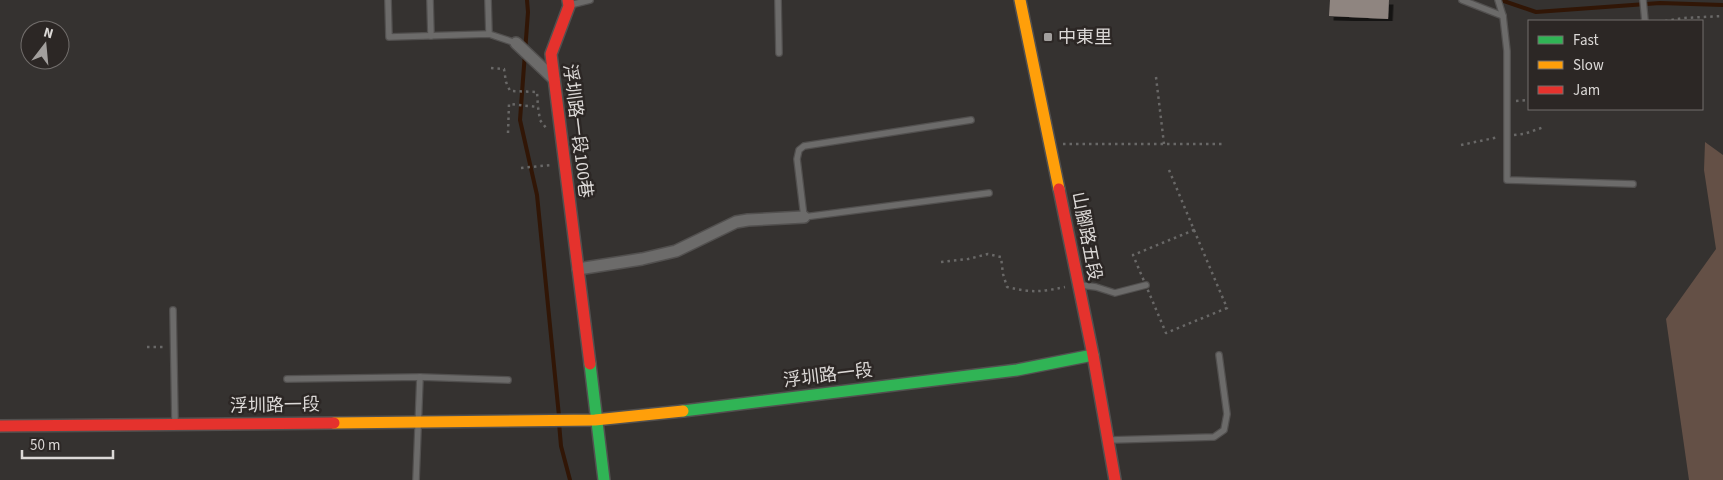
<svg xmlns="http://www.w3.org/2000/svg" width="1723" height="480" viewBox="0 0 1723 480" font-family="'Source Sans 3','Noto Sans TC',sans-serif">
<defs>
<filter id="shadow"><feDropShadow dx="4.5" dy="4.5" stdDeviation="0" flood-color="#0009"/></filter>
</defs>
<rect width="100%" height="100%" fill="#353230"/>
<path fill="#645046" d="M1705 142 1723 155V480H1689L1666 319 1716 249 1704 170Z"/>
<g fill="none" stroke-linecap="round" stroke-linejoin="round">
<g stroke="#311606" stroke-width="4">
<path d="M527 0 528 12 520 120 537 195 559 416"/>
<path d="M1501 0 1536 12 1660 3 1723 5"/>
<path d="M559 423 561 446 570 480"/>
</g>
</g>
<path fill="#8f8580" filter="url(#shadow)" d="M1330 0H1389L1388 19 1329 16Z"/>
<g fill="none" stroke-linecap="round" stroke-linejoin="round">
<g stroke="#52504f" stroke-width="8">
<g id="lane">
<path d="M388 0 389 37 489 34 516 43"/>
<path d="M430 0 431 36"/>
<path d="M488 0 489 34"/>
<path d="M778 0 779 53"/>
<path d="M1462 0 1503 16"/>
<path d="M1498 0 1503 16 1507 51V180L1633 184"/>
<path d="M1643 0 1645 21"/>
<path d="M570 5 590 0"/>
<path d="M971 120 804 146 799 150 797 159 804 217 989 193"/>
<path d="M1081 285 1096 287 1115 293 1146 285"/>
<path d="M173 310 175 422"/>
<path d="M287 379 420 377 508 380"/>
<path d="M1110 440 1214 437 1224 430 1227 414 1219 355"/>
<path d="M416 480 420 377"/>
</g>
</g>
<g stroke="#52504f" stroke-width="14">
<g id="street">
<path d="M516 43 554 79"/>
<path d="M578 269 642 259 676 251 736 222 748 220 804 217"/>
</g>
</g>
<g stroke="#52504f" stroke-width="14">
<g id="fast">
<path d="M590 364 604 480"/>
<path d="M683 411 1017 370 1093 355"/>
</g>
</g>
<g stroke="#52504f" stroke-width="14">
<g id="slow">
<path d="M1020 0 1059 189"/>
<path d="M334 423 595 420 683 411"/>
</g>
</g>
<g stroke="#52504f" stroke-width="14">
<g id="jam">
<path d="M568 0 569 6 551 54 590 364"/>
<path d="M1059 189 1093 355 1115 480"/>
<path d="M0 426 334 423"/>
</g>
</g>
<g stroke="#696867" stroke-width="2.5" stroke-dasharray="2.5 4" stroke-linecap="butt">
<path d="M1665 21 1684 18 1723 16"/>
<path d="M491 68 504 69 506 82 510 91 537 92 538 107"/>
<path d="M1156 77 1164 144"/>
<path d="M1516 101 1529 100"/>
<path d="M508 133 509 104 538 107 540 120 546 128"/>
<path d="M1514 135 1524 134 1544 127"/>
<path d="M1063 144H1222"/>
<path d="M1461 145 1499 137"/>
<path d="M521 168 551 165"/>
<path d="M1169 170 1194 230"/>
<path d="M1194 230 1227 308 1166 333 1133 255Z"/>
<path d="M941 262 968 259 988 254 1001 257 1003 274 1007 287C1033 293 1040 292 1065 287"/>
<path d="M147 347H166"/>
</g>
<use href="#lane" stroke="#6c6b6a" stroke-width="5.5"/>
<use href="#street" stroke="#6c6b6a" stroke-width="11"/>
<use href="#fast" stroke="#30b455" stroke-width="11"/>
<use href="#slow" stroke="#ff9f0a" stroke-width="11"/>
<use href="#jam" stroke="#e5322d" stroke-width="11"/>
</g>
<rect fill="#a29f9d" stroke="#2c2725" stroke-width="2" x="1043" y="32" width="10" height="10" rx="2.5"/>
<g text-anchor="middle" stroke-width="5" stroke-linejoin="round" paint-order="stroke">
<g font-size="18" fill="#dcd9d7" stroke="#2c2725" text-anchor="start">
<text x="1058" y="43">中東里</text>
</g>
<g font-size="18" fill="#dcd9d7" stroke="#2c2725">
<text transform="translate(578 131) rotate(83)" y="6">浮圳路一段100巷</text>
<text transform="translate(1087 236) rotate(79)" y="6">山腳路五段</text>
<text transform="translate(828 375) rotate(-7)" y="6">浮圳路一段</text>
<text transform="translate(275 405) rotate(-1)" y="6">浮圳路一段</text>
</g>
</g>
<rect x="1528" y="20" width="175" height="90" fill="#2c2725" stroke="#726e6c"/>
<rect x="1538" y="36" width="25" height="8" fill="#30b455" stroke="#726e6c"/>
<text x="1573" y="45" font-size="15" fill="#dcd9d7">Fast</text>
<rect x="1538" y="61" width="25" height="8" fill="#ff9f0a" stroke="#726e6c"/>
<text x="1573" y="70" font-size="15" fill="#dcd9d7">Slow</text>
<rect x="1538" y="86" width="25" height="8" fill="#e5322d" stroke="#726e6c"/>
<text x="1573" y="95" font-size="15" fill="#dcd9d7">Jam</text>
<g transform="translate(45 45) rotate(16)"><circle r="24" fill="#2c2725" stroke="#726e6c"/>
<path d="M0-4L9 19L0 12L-9 19Z" fill="#a29f9d"/>
<text y="-8" font-size="14" font-weight="bold" text-anchor="middle" fill="#dcd9d7">N</text>
</g>
<path d="M22 450v8h91v-8" fill="none" stroke="#dcd9d7" stroke-width="2.5"/>
<text x="30" y="450" font-size="15" fill="#dcd9d7" stroke="#2c2725" stroke-width="4" paint-order="stroke">50 m</text>
</svg>
